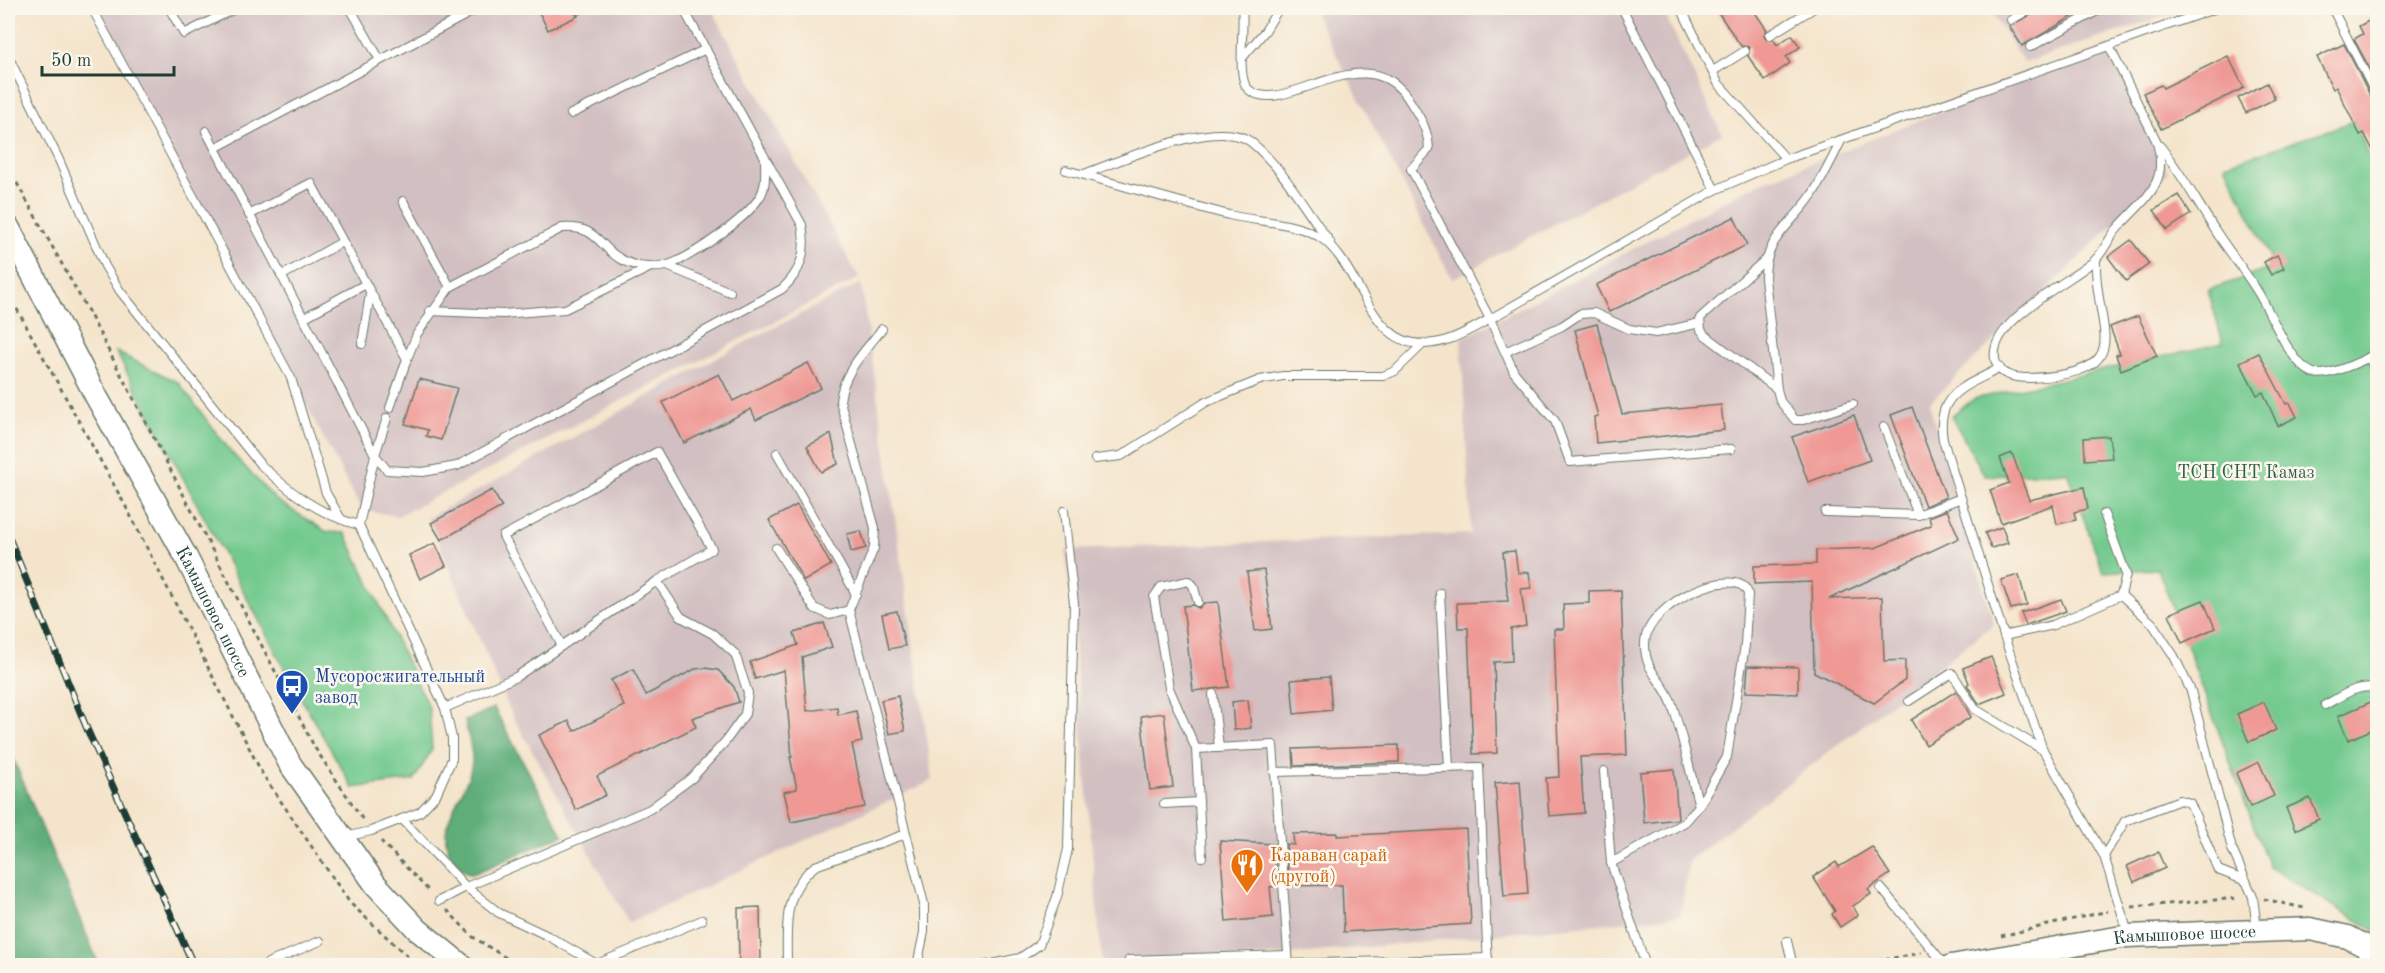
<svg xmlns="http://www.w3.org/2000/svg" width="2385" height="973" viewBox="0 0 2385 973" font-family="'Old Standard TT',serif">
<rect width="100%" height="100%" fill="#fbf7ec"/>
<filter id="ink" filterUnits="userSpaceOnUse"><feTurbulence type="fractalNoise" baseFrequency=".0167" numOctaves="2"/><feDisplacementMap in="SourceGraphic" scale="12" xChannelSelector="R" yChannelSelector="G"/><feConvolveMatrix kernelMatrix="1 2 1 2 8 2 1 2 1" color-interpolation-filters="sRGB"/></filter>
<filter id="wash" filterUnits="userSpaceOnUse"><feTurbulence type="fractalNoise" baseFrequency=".008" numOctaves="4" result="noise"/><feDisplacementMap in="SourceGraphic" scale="24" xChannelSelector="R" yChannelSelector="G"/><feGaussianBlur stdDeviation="1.35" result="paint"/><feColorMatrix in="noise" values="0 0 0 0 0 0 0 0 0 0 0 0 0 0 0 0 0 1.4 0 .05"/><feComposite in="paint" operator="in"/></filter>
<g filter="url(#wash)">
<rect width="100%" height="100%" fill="#f4e4cb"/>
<g fill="#d2bfc1">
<path d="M95 8H711L859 278 398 516 362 510Z"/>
<path d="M1312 8H1662L1722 134 1452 279Z"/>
<path d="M1989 8H2189L2024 63Z"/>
<path d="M2110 45 2168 172 1929 403 1994 624 1689 860 1680 916 1288 955 1102 965 1066 550 1471 534 1461 339 1751 187Z"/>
<path d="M861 283 933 780 629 923 512 715 428 518 742 344Z"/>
</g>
<g fill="#73ca8f" stroke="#498462" stroke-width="1.5">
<path d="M2355 121 2378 178 2377 932 2269 867 2158 569 2103 572 2067 472 1985 476 1951 416 1974 399 2223 343 2208 290 2275 267 2225 165Z"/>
<path d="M116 352 178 382 231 452 276 500 327 532 345 533 429 708 432 749 414 780 353 788 296 690Z"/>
</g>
<g fill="#5eae7a" stroke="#3e7657" stroke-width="1.5">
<path d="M494 708 563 835 473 874C463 872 461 868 455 861 428 829 468 797 472 762 473 750 467 733 465 721Z"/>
<path d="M8 746 99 965H8Z"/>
</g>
<g id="blocks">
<g fill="#ef9894">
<path d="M537 8H573V12L578 16 548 30Z"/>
<path d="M1715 8H1752L1767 30 1764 35 1767 40H1774L1777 45 1792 35 1800 47 1786 57 1790 63 1765 81 1748 56 1750 47 1741 46Z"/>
<path d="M2038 8H2087L2022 46 2009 26 2035 13Z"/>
<path d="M2378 16V84L2354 39 2363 34 2359 26Z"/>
<path d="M2344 44 2373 101 2378 104V160L2364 133 2360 135 2336 87 2333 89 2317 57Z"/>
<path d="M2228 56 2244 88 2161 129 2143 93 2161 85 2163 88Z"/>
<path d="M2267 83 2275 99 2246 113 2238 98Z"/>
<path d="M2179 195 2191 214 2167 230 2154 210Z"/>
<path d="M1734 217 1747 245 1609 312 1596 285Z"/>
<path d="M2131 240 2149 264 2126 281 2108 257Z"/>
<path d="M2277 255 2284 268 2271 275 2264 262Z"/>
<path d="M2138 316 2157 356 2121 370 2116 355 2120 354 2110 327Z"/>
<path d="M1597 324 1622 414 1721 405 1724 430 1596 443 1594 417 1598 416 1575 330Z"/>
<path d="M2259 353 2286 404 2290 403 2297 417 2278 426 2263 392 2257 395 2240 362Z"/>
<path d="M808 363 821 388 756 420 751 409 684 443 663 402 719 374 733 401Z"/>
<path d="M419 379 457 388 441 440 426 436 428 430 405 424Z"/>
<path d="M1912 407 1946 497 1925 506 1891 415Z"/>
<path d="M1854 415 1870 460 1808 482 1792 437Z"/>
<path d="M831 434 838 464 821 472 807 446Z"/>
<path d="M2109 436 2112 458 2085 460 2084 438Z"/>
<path d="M2012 453 2029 500 2084 487 2088 509 2074 512 2076 520 2057 524 2053 505 2001 523 1990 490 2009 483 2000 458Z"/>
<path d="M492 490 502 507 441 540 431 523Z"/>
<path d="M797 505 831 565 804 581 769 520Z"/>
<path d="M1947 510 1959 538 1829 599 1882 597 1884 661 1905 660V680L1874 703 1814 672 1812 582 1754 584V566L1816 564V550L1875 548 1931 525 1929 517Z"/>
<path d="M2002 527 2008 543 1991 548 1985 533Z"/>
<path d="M861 531 866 548 851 552 847 534Z"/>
<path d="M435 543 446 566 420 579 409 555Z"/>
<path d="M1515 551 1518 573 1529 572 1531 588 1521 589 1526 626 1511 629 1512 661 1494 662 1497 753 1473 754 1468 628H1458L1457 603 1508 601 1503 552Z"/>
<path d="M1264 570 1272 629 1255 631 1247 572Z"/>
<path d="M2019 575 2027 605 2011 609 2001 580Z"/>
<path d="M1621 590 1627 755 1580 757 1584 813 1549 816 1546 778 1559 777 1554 629H1564L1563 604 1589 603V591Z"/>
<path d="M2061 599 2066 611 2026 625 2021 613Z"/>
<path d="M2203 600 2215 628 2182 643 2169 614Z"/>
<path d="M1218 602 1229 687 1193 691 1183 606 1193 605 1199 608 1204 603Z"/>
<path d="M897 611 905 646 889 649 882 614Z"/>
<path d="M824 623 832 647 802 657 807 711 837 707 838 715 856 711 862 742 852 744 865 807 791 822 784 792 797 789 790 757H792L784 670 755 679 750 662 798 645 794 633Z"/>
<path d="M1991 657 2006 693 1979 704 1967 685 1969 683 1963 668Z"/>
<path d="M1748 666 1798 667V694L1746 692Z"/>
<path d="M705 668 718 670 734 687 739 702 692 718 696 727 597 776 606 795 576 810 539 735 569 721 574 731 624 706 611 680 633 669 646 695 695 669Z"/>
<path d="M1329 677 1332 710 1294 714 1291 680Z"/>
<path d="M1956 691 1971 717 1926 745 1911 720Z"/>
<path d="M898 696 905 731 889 734 881 700Z"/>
<path d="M2378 699V727L2348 740 2338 716Z"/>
<path d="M1248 700 1251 728 1234 730 1232 702Z"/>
<path d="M2264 702 2276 730 2249 742 2237 714Z"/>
<path d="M1164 713 1173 787 1150 790 1141 716Z"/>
<path d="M1399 745V762L1294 766 1293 749Z"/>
<path d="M2259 762 2274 796 2250 807 2236 773Z"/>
<path d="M1674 769 1678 819 1644 823 1640 772Z"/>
<path d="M1520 781 1528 894 1504 896 1495 783Z"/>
<path d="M2310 798 2319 819 2295 830 2286 808Z"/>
<path d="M1466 829 1471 924 1344 932 1342 885 1289 886 1286 844 1294 845 1293 834 1337 833V836Z"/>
<path d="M1220 841 1274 844 1277 886 1270 887 1273 917 1226 922Z"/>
<path d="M1872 847 1890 874 1868 889 1871 894 1853 906 1858 915 1840 927 1832 914 1835 911 1813 877 1836 862 1839 867Z"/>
<path d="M2158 852 2165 868 2134 882 2127 866Z"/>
<path d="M760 907 761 962 739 963 738 908Z"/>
</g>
</g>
</g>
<g filter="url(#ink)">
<use href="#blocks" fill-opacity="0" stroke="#6a7769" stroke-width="1.5"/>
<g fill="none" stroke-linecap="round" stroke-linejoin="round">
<g stroke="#6a7769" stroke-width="10">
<g id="service">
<path d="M92 8 291 378 326 493 341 519"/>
<path d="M169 8 184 34 236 8"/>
<path d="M350 8 380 60"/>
<path d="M1242 8C1245 26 1236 78 1248 89 1283 121 1368 29 1411 103 1421 119 1428 130 1429 149L1411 169 1490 319 1514 372 1555 421 1570 462 1731 449"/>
<path d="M1622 8 1715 190"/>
<path d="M1681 8 1718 83 1786 159 2217 8"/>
<path d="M2332 8 2378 98"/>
<path d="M578 10 584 8"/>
<path d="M2011 20 2032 8"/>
<path d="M1770 35 1814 8"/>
<path d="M2030 47 2103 8"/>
<path d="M8 56 59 160 105 266 120 291 259 463C287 490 319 515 359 525"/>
<path d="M1243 57 1265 31 1279 8"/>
<path d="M1713 71 1745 51"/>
<path d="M571 114 706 49"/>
<path d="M206 131 375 455 359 525 445 708 452 738V759L436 795 420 812 371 831 345 837"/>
<path d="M1841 141C1832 159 1823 178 1812 195 1791 226 1765 237 1765 278L1777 389 1780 401 1795 420H1803L1853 404"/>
<path d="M2160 146C2181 173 2197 202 2215 230 2229 252 2246 272 2259 294 2272 315 2290 364 2313 373 2327 378 2364 360 2378 353"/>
<path d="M215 148 479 8"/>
<path d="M1066 170C1121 185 1175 201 1229 215 1259 222 1290 221 1318 236 1357 259 1366 334 1413 343 1442 348 1466 332 1490 319L1715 190 1786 159"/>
<path d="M1084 174C1120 161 1218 116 1251 142 1283 168 1305 209 1330 242"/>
<path d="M403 201 450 287"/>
<path d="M249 215 311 183 407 359 390 408"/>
<path d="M2096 259C2093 329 2143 372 2031 378 2018 378 2001 377 1996 363 1982 323 2076 279 2096 259 2104 251 2109 238 2117 229 2143 199 2171 185 2156 140L2109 46"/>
<path d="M1765 260 1700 318 1701 330 1705 335 1777 389"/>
<path d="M667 266 730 292"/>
<path d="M281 276 342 242"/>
<path d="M430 311 503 314 565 309 651 267"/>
<path d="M303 318 364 285"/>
<path d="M882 329C865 351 843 372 840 401L875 528 874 548 849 610 924 904V932L917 966"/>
<path d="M362 344 370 294"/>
<path d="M1505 352 1562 326 1580 314 1594 313 1629 329 1656 333 1700 323"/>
<path d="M2369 357 2378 376"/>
<path d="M407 359 417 334 450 287 562 228C602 224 599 254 632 264 641 267 659 269 668 265 692 257 746 219 759 198 767 187 765 171 765 158"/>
<path d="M2000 368C1965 387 1935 393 1943 440L2004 636 2043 750 2104 856"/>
<path d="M387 418 375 455 387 470 423 472 457 466 782 289C802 271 807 251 802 225L683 8"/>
<path d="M1884 427 1918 515 1961 498"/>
<path d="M777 453 856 594"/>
<path d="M1095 459 1121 456 1206 402 1260 380 1283 376H1383L1395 371 1424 343"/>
<path d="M1825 512 1918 515"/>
<path d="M2104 514 2126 574 2121 595"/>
<path d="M776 548 814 608 830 615 849 610"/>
<path d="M1440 593 1449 768"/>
<path d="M1198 602 1193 585 1188 581 1161 587 1154 597 1169 688 1196 749 1202 857"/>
<path d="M2004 636 2053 625 2121 595 2152 623 2174 656 2191 691 2232 849 2253 897 2257 929"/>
<path d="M1213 694 1219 748"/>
<path d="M1909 701 1952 673 1975 709 2043 750"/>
<path d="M2325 705C2340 697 2360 682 2378 689"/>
<path d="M445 708 516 677 657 581 712 549 657 452 503 536 562 646"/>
<path d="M1196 749 1273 745 1289 966"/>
<path d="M1604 771 1611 863 1646 966"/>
<path d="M1274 772 1479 767 1488 966"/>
<path d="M1164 804 1199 802"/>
<path d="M402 819 466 887 499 913 548 936 600 966"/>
<path d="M1611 863 1685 822 1699 806 1727 757 1745 645 1748 594C1741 562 1646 602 1645 643 1644 673 1664 680 1672 704 1683 737 1690 772 1699 806"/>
<path d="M1881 888 1946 966"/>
<path d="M439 901 466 887 650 809 692 778 725 742 745 714 748 693 735 654 713 634 681 617 657 581"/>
<path d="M2128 933 2104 856 2125 821 2180 800 2190 803 2218 870 2246 881"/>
<path d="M1787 941 1793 966"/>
<path d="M268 963 320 941"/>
<path d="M597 964 702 920"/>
<path d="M1289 964 1488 958"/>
<path d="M787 966C787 927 782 892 815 866L906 834"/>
<path d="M983 966 1020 958 1039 945 1057 897 1068 849 1074 604 1064 511"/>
<path d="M1129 966V960L1288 955"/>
</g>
</g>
<g stroke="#6a7769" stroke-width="25">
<g id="primary">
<path id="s1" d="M8 227 96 396 185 555 290 764 376 885 418 930 462 966"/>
<path id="s2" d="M1951 966 2128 936 2257 931 2310 929 2348 937 2378 953"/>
</g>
</g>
<g stroke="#6a7769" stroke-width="3" stroke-dasharray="4.5 4.5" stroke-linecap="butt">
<path d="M8 167 88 311 315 748 363 820"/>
<path d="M8 293 125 505 263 775 350 903 418 966"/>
<path d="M381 841 430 892"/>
<path d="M2264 899 2304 908"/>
<path d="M2132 907 2239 898"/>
<path d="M447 910 473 937 519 966"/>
<path d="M2001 936 2108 911"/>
<path d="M1849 966 1921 953"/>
</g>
<use href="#service" stroke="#fff" stroke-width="8"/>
<use href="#primary" stroke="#fff" stroke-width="22"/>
<g stroke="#1f3d34" stroke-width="7">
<path id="rail" d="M8 535 87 729 194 966"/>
</g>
<use href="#rail" stroke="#fbf7ec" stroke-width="4.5" stroke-dasharray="14" stroke-linecap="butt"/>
</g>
</g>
<defs>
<g id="bus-pin" transform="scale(1.725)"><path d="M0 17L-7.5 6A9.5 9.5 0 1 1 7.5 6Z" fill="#1a4fb4" stroke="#fbf7ec"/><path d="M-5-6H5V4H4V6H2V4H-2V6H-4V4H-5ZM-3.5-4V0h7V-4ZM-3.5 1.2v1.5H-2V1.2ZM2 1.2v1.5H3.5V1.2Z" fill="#fff"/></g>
<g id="restaurant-pin" transform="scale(1.725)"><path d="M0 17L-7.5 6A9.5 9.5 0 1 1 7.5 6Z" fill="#e8710a" stroke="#fbf7ec"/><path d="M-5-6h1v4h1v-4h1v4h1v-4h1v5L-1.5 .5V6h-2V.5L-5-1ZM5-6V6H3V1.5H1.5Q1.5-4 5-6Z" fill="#fff"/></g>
</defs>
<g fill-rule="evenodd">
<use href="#bus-pin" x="292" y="686"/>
<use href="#restaurant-pin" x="1247" y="865"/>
</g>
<g text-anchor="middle" stroke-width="5" stroke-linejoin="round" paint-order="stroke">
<g font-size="18" fill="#34604b" stroke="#fbf7ec">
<text x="2246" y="478">ТСН СНТ Камаз</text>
</g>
<g font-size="18" fill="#1f3d34" stroke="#fbf7ec">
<text dy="6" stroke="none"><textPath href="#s1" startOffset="436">Камышовое шоссе</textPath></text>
<text dy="6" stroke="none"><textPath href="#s2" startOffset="236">Камышовое шоссе</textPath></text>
</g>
<g font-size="18" fill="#164399" stroke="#fbf7ec" text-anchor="start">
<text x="315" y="682">Мусоросжигательный<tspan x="315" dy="21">завод</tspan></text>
</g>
<g font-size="18" fill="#c56008" stroke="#fbf7ec" text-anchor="start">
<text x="1270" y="861">Караван сарай<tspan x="1270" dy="21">(другой)</tspan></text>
</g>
</g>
<rect width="2385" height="973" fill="none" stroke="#fbf7ec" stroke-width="30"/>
<path d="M42 66v9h132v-9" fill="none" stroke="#1f3d34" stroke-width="3"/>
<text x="51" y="66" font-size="18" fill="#1f3d34" stroke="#fbf7ec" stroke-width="4.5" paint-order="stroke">50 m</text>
</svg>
